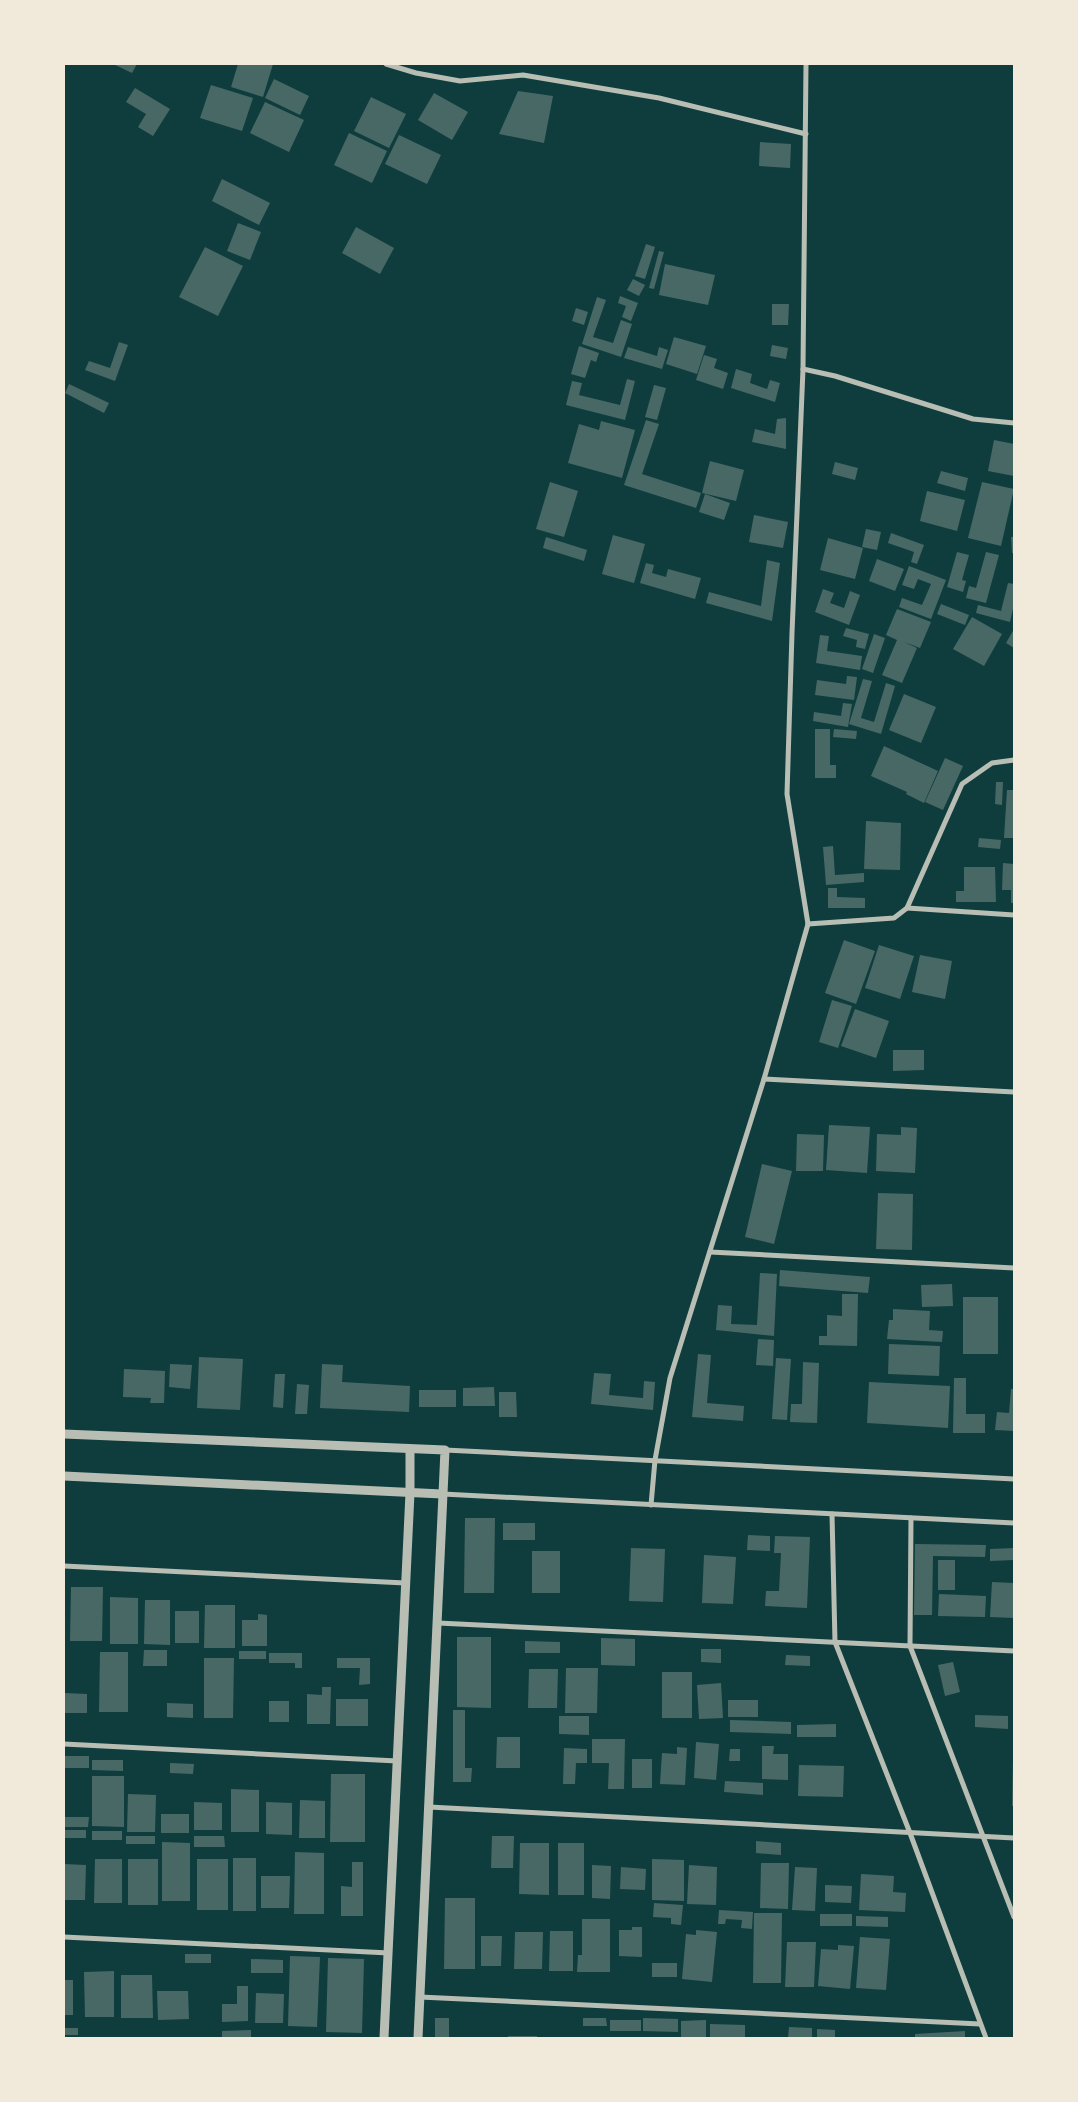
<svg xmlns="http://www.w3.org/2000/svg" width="1078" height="2102" viewBox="0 0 1078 2102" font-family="Jost,sans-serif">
<rect width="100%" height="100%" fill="#0f3d3e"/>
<g fill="#486865">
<path d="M113 64H137L132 73Z"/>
<path d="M238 64H273L263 97 231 87Z"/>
<path d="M274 79 309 96 300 115 265 98Z"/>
<path d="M211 85 253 98 242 131 200 118Z"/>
<path d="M135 88 170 109 153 136 138 127 146 114 126 102Z"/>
<path d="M518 91 553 96 544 143 499 134Z"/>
<path d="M434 93 468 112 452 140 418 120Z"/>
<path d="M371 97 406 114 389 148 354 131Z"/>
<path d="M265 102 304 120 289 152 250 133Z"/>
<path d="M349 133 387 151 372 183 334 165Z"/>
<path d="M399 135 441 155 427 184 385 164Z"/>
<path d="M760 142 791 144 790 168 759 166Z"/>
<path d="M222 179 270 203 259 225 212 201Z"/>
<path d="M238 223 261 232 250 260 227 251Z"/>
<path d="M356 227 394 248 380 274 342 253Z"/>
<path d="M646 244 655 247 645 279 635 276Z"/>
<path d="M205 247 243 266 218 316 179 297Z"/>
<path d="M659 251 664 252 654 289 649 288Z"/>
<path d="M665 264 715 275 708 305 659 295Z"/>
<path d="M633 279 645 285 639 296 627 290Z"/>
<path d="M620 296 638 303 631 321 622 317 626 306 618 303Z"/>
<path d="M597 297 606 300 593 337 613 343 621 320 632 324 621 357 582 344Z"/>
<path d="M772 304H789L788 325H772Z"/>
<path d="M576 308 588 312 584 325 572 321Z"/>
<path d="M674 337 706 346 697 374 666 364Z"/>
<path d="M119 342 128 345 115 381 85 370 89 361 110 368Z"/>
<path d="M772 345 788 348 786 359 770 356Z"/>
<path d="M579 346 599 353 596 362 591 360 585 378 571 374Z"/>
<path d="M628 347 657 356 659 347 668 350 662 369 624 358Z"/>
<path d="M704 355 717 359 714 368 728 373 723 389 696 380Z"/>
<path d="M736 369 752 374 750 383 767 389 770 380 780 383 775 402 731 388Z"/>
<path d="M627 379 635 381 625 420 566 405 572 381 582 383 579 395 620 405Z"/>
<path d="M69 384 109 403 104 413 65 393Z"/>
<path d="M654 385 666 388 657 420 645 417Z"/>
<path d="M786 418V449L752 442 755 429 775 434 777 419Z"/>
<path d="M646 420 659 424 642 474 701 493 696 508 624 485Z"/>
<path d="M601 421 635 430 622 478 568 463 579 424 599 430Z"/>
<path d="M994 440 1014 444V476L988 471Z"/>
<path d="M710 461 744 470 736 501 702 493Z"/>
<path d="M835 462 858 468 855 480 832 474Z"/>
<path d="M941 471 968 478 965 491 937 483Z"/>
<path d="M550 482 578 491 564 537 536 529Z"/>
<path d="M982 482 1014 489 1001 546 968 538Z"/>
<path d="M927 491 965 500 957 531 920 521Z"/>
<path d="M705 494 730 503 724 520 699 512Z"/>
<path d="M754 515 788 522 783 548 749 542Z"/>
<path d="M866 529 881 532 877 550 862 547Z"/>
<path d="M891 533 924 545 917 564 911 562 914 552 888 543Z"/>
<path d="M613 535 645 544 634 583 602 574Z"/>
<path d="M546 537 587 550 584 561 543 548Z"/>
<path d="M1011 537H1014V553H1012Z"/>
<path d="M828 538 863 548 855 579 820 570Z"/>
<path d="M957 552 969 555 962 580 966 581 963 592 947 587Z"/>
<path d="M986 552 999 555 986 603 966 598 969 586 976 588Z"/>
<path d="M877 559 904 569 895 591 869 581Z"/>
<path d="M767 560 780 563 772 621 706 603 709 592 761 606Z"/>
<path d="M646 563 654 565 652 573 666 577 668 569 701 578 695 599 640 583Z"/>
<path d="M909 566 946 580 931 619 899 607 902 598 922 605 931 584 918 579 914 589 902 585Z"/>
<path d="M1008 583 1014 584V604L1010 622 976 613 978 605 1001 611Z"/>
<path d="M823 589 834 593 830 603 844 608 850 591 860 595 849 625 815 612Z"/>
<path d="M941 604 969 615 965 625 937 614Z"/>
<path d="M897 609 931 622 920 648 904 642 917 648 902 683 882 675 897 640 886 635Z"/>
<path d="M972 617 1002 634 984 666 953 649Z"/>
<path d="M846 628 869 634 865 649 856 647 857 640 843 636Z"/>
<path d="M1014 629V648L1006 643Z"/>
<path d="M874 634 885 638 873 673 862 669Z"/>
<path d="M820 635 829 636 827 651 862 656 860 670 816 663Z"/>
<path d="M847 676 857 677 854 700 815 695 817 680 846 684Z"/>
<path d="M863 679 872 681 861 718 874 722 886 683 895 686 881 734 849 724Z"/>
<path d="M904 694 936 707 921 743 889 730Z"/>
<path d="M843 703 852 704 848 727 813 721 814 712 841 716Z"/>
<path d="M815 729H830V765H836V778H815Z"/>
<path d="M834 729 857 731 856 739 833 737Z"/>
<path d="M884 746 938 771 924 803 906 794 907 792 871 776Z"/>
<path d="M945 758 963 766 943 810 925 802Z"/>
<path d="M996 782H1003L1002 805 995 804Z"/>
<path d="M1007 790H1014V838H1004Z"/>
<path d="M866 821 901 823 900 870 864 869Z"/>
<path d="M979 838 1001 840 1000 849 978 847Z"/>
<path d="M833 846 835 875 864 873V882L826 885 823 847Z"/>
<path d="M1003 863 1014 864V903H1011V890H1002Z"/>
<path d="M964 867H995L996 902H956V891H964Z"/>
<path d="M828 888H837V897L865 898V908H828Z"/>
<path d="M844 940 875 951 856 1004 825 993Z"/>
<path d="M879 945 914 956 900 999 865 988Z"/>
<path d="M920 955 952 961 945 999 912 992Z"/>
<path d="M832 1000 852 1006 838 1048 819 1042Z"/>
<path d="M855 1009 889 1021 876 1058 841 1046Z"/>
<path d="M893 1050H924V1070L893 1071Z"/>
<path d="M829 1125 870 1127 867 1173 826 1170Z"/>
<path d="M901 1127 917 1128 915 1173 876 1171 877 1134 901 1135Z"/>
<path d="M797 1134 824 1135 823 1171H796Z"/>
<path d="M762 1164 792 1171 774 1244 745 1237Z"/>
<path d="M878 1193 913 1194 912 1250 876 1249Z"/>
<path d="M780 1270 870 1277 868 1293 779 1286Z"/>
<path d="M760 1273 777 1274 774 1336 716 1330 718 1305 732 1306 731 1324 757 1325Z"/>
<path d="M952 1284 953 1306 922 1307 921 1285Z"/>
<path d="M842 1294H858L857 1346 819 1345V1336H827V1315L842 1316Z"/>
<rect x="963" y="1297" width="35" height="57"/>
<path d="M893 1309 930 1311 929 1330 943 1331 942 1342 887 1339 889 1320H893Z"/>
<path d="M758 1339 774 1340 773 1366 756 1365Z"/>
<path d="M889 1344 940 1346 939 1376 888 1374Z"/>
<path d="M698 1354 711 1355 707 1403 744 1406 743 1421 692 1417Z"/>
<path d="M199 1357 243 1359 240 1410 197 1408Z"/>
<path d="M776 1358 791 1359 787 1420 772 1419Z"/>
<path d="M803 1362 819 1363 817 1423 790 1422 791 1404H802Z"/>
<path d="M170 1364 192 1365 190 1389 169 1387Z"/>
<path d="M322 1364 343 1365 342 1382 410 1386 409 1412 320 1408Z"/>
<path d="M124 1369 165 1371 164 1403H150L151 1398 123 1397Z"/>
<path d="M594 1373 611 1374 609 1395 643 1398 644 1381 655 1382 653 1410 591 1404Z"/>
<path d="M275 1374H285L283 1408 273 1407Z"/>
<path d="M954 1378H966V1414H985V1433H953Z"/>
<path d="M869 1382 950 1386 948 1428 867 1423Z"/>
<path d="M297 1384 309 1385 307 1414H295Z"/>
<path d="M494 1387 495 1406H463V1388Z"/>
<path d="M1011 1389H1014V1431L995 1430 997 1412 1009 1413Z"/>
<rect x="419" y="1390" width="37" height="17"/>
<path d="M499 1392H516L517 1417H499Z"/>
<path d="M465 1518H495L494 1593H464Z"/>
<rect x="503" y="1523" width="32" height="17"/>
<path d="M748 1535 770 1536V1551L747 1550Z"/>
<path d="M775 1536 810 1537 807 1608 765 1606 766 1591H779L781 1553H774Z"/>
<path d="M915 1544 986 1545 985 1557 933 1556 932 1615H914Z"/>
<path d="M631 1548 665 1549 663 1602 629 1601Z"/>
<path d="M1014 1548V1560L990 1561V1549Z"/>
<rect x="532" y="1551" width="28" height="42"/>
<path d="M704 1555 736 1557 733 1604 702 1603Z"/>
<rect x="938" y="1560" width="17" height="30"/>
<path d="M992 1582 1014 1583V1618L990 1617Z"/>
<path d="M71 1587H103L102 1641H70Z"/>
<path d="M939 1594 986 1596 985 1617 938 1616Z"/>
<path d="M110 1597 138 1598V1644H110Z"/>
<path d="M145 1600H170V1645L144 1644Z"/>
<path d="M205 1605H235V1648H204Z"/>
<rect x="175" y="1611" width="24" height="32"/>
<path d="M258 1614 267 1615V1646H242V1620H258Z"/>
<path d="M457 1637H491V1708L457 1707Z"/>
<path d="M601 1638 635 1639V1666L601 1665Z"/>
<path d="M525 1641 560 1642V1653H525Z"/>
<path d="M701 1649H721V1663L701 1662Z"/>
<path d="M144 1650H167V1666H143Z"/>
<rect x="239" y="1651" width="27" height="8"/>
<path d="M100 1652H128V1712H99Z"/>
<path d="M269 1653H302V1668H295V1663H269Z"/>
<path d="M786 1655 810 1656V1666L785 1665Z"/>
<path d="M204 1658H234L233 1718H204Z"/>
<path d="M337 1658H370V1684L359 1685 360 1668H337Z"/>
<path d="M953 1662 960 1692 945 1696 938 1665Z"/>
<path d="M566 1668H598L597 1713H565Z"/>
<path d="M529 1669H558L557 1708H528Z"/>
<rect x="662" y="1672" width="30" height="46"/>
<path d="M721 1683 723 1718 699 1719 697 1685Z"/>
<path d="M322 1687H331L330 1724H307V1694L322 1695Z"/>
<path d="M64 1693 87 1694V1713H64Z"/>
<rect x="336" y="1699" width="32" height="27"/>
<rect x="728" y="1700" width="30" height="17"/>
<rect x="269" y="1701" width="20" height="21"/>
<path d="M167 1703 193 1704V1718L167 1717Z"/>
<path d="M453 1710H465V1768H472L471 1782H453Z"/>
<path d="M975 1715 1008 1716V1729L975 1727Z"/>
<path d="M559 1716H589V1735L559 1734Z"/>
<path d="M730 1720 791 1722V1734L730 1732Z"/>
<path d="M836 1724V1737H797V1725Z"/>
<path d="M497 1737H520V1768H496Z"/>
<path d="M592 1739H625L624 1789H608L609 1763H592Z"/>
<path d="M696 1742 719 1744 716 1780 694 1778Z"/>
<path d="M762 1746H774L773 1754H788V1780L762 1779Z"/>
<path d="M677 1747 687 1748 685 1785 660 1784 662 1753 677 1754Z"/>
<path d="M564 1748 587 1749V1763H576L575 1784H563Z"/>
<path d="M730 1749H740V1761H729Z"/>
<rect x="64" y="1756" width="25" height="12"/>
<rect x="632" y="1759" width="20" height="29"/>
<path d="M1013 1759H1014V1806H1012Z"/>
<path d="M92 1760H123V1771L92 1770Z"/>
<path d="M170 1763 194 1764 193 1774 170 1773Z"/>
<path d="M799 1765 844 1766 843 1797 798 1796Z"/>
<path d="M331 1774H365V1842H330Z"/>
<path d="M92 1776H124V1827L92 1826Z"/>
<path d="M725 1781 763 1783V1795L724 1792Z"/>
<path d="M231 1789 259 1790V1832H231Z"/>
<path d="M128 1794 156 1795 155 1832H127Z"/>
<path d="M300 1800 325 1801V1838H299Z"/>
<path d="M194 1802 222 1803V1830H194Z"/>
<path d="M266 1802 292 1803V1835L266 1834Z"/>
<rect x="161" y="1814" width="28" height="19"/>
<path d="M64 1817H89L88 1827H64Z"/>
<rect x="64" y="1830" width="22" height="8"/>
<rect x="92" y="1831" width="30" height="9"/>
<rect x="126" y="1836" width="29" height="8"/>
<path d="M194 1836H224L225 1847H194Z"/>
<path d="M492 1836H514L513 1868H491Z"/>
<path d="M756 1841 781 1843V1855L756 1853Z"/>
<path d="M162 1842 190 1843V1901H162Z"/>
<path d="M520 1843H549V1895L519 1894Z"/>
<rect x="558" y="1843" width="26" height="52"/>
<path d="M295 1852 324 1853V1914H294Z"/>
<rect x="233" y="1858" width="23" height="53"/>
<path d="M95 1859H122V1903H94Z"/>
<rect x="128" y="1859" width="30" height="46"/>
<rect x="197" y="1859" width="31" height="51"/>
<path d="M652 1859 684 1860V1901L652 1900Z"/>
<path d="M352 1862H363V1916H341V1886L352 1887Z"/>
<path d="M761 1863H789L788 1909 760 1908Z"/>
<path d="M64 1864 86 1865 85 1900H64Z"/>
<path d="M592 1865 611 1866 610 1899 592 1898Z"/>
<path d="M689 1865 717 1867 716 1905 687 1904Z"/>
<path d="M621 1867 646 1869 645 1890 620 1889Z"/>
<path d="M795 1867 817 1868 815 1911 792 1910Z"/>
<path d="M861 1874 894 1876 893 1892 906 1893 905 1912 859 1910Z"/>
<path d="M261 1876H290L289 1908H261Z"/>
<path d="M825 1885 852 1886 851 1903 825 1902Z"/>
<path d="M445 1898H475V1969H444Z"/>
<path d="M654 1903 683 1905 681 1925 671 1924V1918L653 1917Z"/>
<path d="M719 1910 753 1912 752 1929 741 1928 742 1920 726 1919 725 1924H718Z"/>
<path d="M754 1913H782L781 1983H753Z"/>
<rect x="820" y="1914" width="32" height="12"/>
<path d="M856 1916 888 1917V1927L856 1926Z"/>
<path d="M582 1919H610V1972H577L578 1955H582Z"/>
<path d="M632 1927H642V1957L619 1956V1930H632Z"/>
<path d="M696 1930 717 1932 712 1982 682 1979 686 1934 696 1935Z"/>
<path d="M550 1931H573V1971H549Z"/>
<path d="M515 1932H543L542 1969H514Z"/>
<path d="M481 1936H502L501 1966H481Z"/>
<path d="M860 1937 890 1939 886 1990 856 1988Z"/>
<path d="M787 1942H816L814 1987H785Z"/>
<path d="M838 1945 854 1946 850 1989 818 1986 821 1949 838 1950Z"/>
<rect x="185" y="1954" width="26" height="9"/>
<path d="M290 1956 320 1957 317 2027 288 2026Z"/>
<path d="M328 1958 364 1959 362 2033 326 2032Z"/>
<path d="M251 1959 283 1960V1973H251Z"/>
<rect x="652" y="1963" width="25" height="14"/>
<path d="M114 1971V2017H85L84 1972Z"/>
<path d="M121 1975H152L153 2018H121Z"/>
<rect x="64" y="1980" width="9" height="35"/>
<path d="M237 1986H248V2021L222 2022V2004H237Z"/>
<path d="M157 1991H188L189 2019 158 2020Z"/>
<path d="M256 1993 284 1994 283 2023H255Z"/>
<rect x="435" y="2018" width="14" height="20"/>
<path d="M583 2018H606L607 2026H583Z"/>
<path d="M643 2018 678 2019V2032L643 2031Z"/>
<rect x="610" y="2020" width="31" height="11"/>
<path d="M706 2020V2037H681V2021Z"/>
<path d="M710 2024 745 2025V2038H710Z"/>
<path d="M789 2027 812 2028V2038H788Z"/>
<rect x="64" y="2028" width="14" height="7"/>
<path d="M817 2029 835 2030V2038H817Z"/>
<path d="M251 2030V2038H222V2031Z"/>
<path d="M965 2031V2038H915V2034Z"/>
<rect x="508" y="2036" width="29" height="2"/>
</g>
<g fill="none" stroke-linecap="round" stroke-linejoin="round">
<g stroke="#b8beb3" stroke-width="5">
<path d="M386 64 416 73 460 81 523 75 659 98 806 134"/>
<path d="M803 369 835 376 973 419 1014 423"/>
<path d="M907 908 1014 915"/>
<path d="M808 924 894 918 907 908 962 784 992 763 1014 760"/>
<path d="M764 1079 1014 1092"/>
<path d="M710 1252 1014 1268"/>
<path d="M445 1450 1014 1479"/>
<path d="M443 1494 1014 1523"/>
<path d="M651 1505 655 1460 670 1378 764 1079 808 924 787 794 792 633 803 369 806 64"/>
<path d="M832 1514 835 1642 910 1833 986 2038"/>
<path d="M911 1518 910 1646 1014 1917"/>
<path d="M64 1566 405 1583"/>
<path d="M438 1623 1014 1651"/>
<path d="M64 1744 397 1761"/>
<path d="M429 1807 1014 1838"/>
<path d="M64 1937 389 1953"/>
<path d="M420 1997 980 2024"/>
</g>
<g stroke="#b8beb3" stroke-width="9">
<path d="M64 1434 445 1450 418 2038"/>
<path d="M64 1476 442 1494"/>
<path d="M384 2038 410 1493V1449"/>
</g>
</g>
<rect width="1078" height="2102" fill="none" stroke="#f1e9da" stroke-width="130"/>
</svg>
